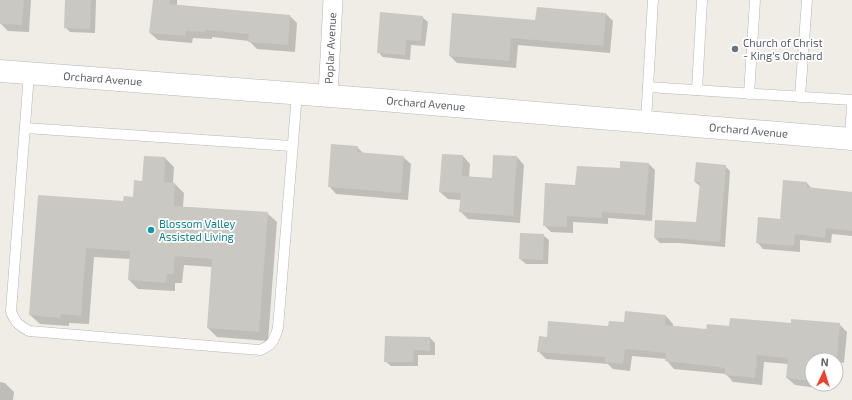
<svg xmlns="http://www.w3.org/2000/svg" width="852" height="400" viewBox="0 0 852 400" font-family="'Exo 2',sans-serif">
<rect width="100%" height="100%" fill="#efede5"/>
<g fill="#0003">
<path d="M1 0H31L29 32 8 31 0 23Z"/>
<path d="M66 0H96L95 33 70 32 65 27Z"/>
<path d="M154 0H177V5L290 16 297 23 295 52 257 49 249 41 212 37V39L193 38 192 43 158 40 150 33Z"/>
<path d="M606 14 613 21 610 53 518 45 516 68 457 63 450 56 536 21Z"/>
<path d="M422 17 428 22 425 46 411 45 410 60 383 57 378 52Z"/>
<path d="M357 147 364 154 403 157 411 164 408 200 336 194 329 186Z"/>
<path d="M463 156 470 164 469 177 493 179 517 157 524 165 520 223 468 219 460 211 461 200 448 199 440 192Z"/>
<path d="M145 157 165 158 174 167 173 184H175L184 193 183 207 267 213 277 222 268 341 217 337 208 328 212 267 184 265 182 283H175V291L138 289 129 280 130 259 94 257 89 324 69 323V326L40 324 30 315 124 202 134 198 143 182Z"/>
<path d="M649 164 655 170 652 221 608 218V224L573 222V233L551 232 544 225 576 186Z"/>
<path d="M725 166 730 171 725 247 679 243H660L655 238 697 223 701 187 695 182Z"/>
<path d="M807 183 812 189 852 193V236L832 234 831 243 800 240V252L763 249 757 242 781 220Z"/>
<path d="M543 235 549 240 548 264H526L520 259Z"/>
<path d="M666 316 673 324V327L707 330 730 327 792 324H839L847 332 844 363 836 362V360H812V384H818V388L795 385 787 378 788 364 764 362 762 385 733 382 726 374 674 369 667 361V359L632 356 630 371 613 369 608 364 546 359 538 351 548 338Z"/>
<path d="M430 338 435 343V355H418V366H391L385 361Z"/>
<path d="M0 382 5 383 14 392 13 400H0Z"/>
</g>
<g fill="#cac8c2">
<path d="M0 0H24L22 25 0 24Z"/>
<path d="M65 0H91L90 29 64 28Z"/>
<path d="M153 0H170L169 4 290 15 288 45 248 42 249 34 205 30V32L186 31 185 36 149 33Z"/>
<path d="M537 7 606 13 603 46 511 38 509 61 449 56 452 13 535 20Z"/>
<path d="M380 12 423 16 421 41 406 40 405 55 377 53Z"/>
<path d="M331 144 358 146 357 152 404 156 401 193 328 187Z"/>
<path d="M442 154 463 155 462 176 492 178 493 155 517 156 513 216 459 212 461 193 439 192Z"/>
<path d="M144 156 165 157 164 182 175 183 174 206 268 212 259 332 207 328 212 259 175 256 173 274H167L166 283 128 280 130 251 86 248 81 316 61 314 60 318 29 315 38 195 123 201 124 196 133 197 134 180 142 181Z"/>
<path d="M620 161 649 163 645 215 602 212V218L567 216V227L543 226 545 183 575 185 577 166 620 168Z"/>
<path d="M696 162 726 165 720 242 673 238H654L655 220 696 222 700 182H694Z"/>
<path d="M783 180 807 182V187L852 192V231L826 228 825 238 795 234 794 246 756 243 758 217 780 219Z"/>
<path d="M520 233 544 234 543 260 519 259Z"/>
<path d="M625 311 666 315 665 325 706 329 707 324 729 326 730 318 791 323V319L840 323 837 356 813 354 811 381 786 378 788 358 757 355 755 378 725 375V368L665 361 666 353 625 349 623 364 605 362V357L537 352 539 336 547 337 548 321 608 326 609 321 624 322Z"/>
<path d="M385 336 430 337V351L414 350 413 362H384Z"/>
</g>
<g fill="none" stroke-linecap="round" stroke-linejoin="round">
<g stroke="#b5b7bc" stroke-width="11">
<g id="service">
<path d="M29 73 11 311C14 322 20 326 29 331L260 350C273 345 274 340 278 328L297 93"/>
<path d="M648 87 852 100"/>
<path d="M697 90 702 0"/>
<path d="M749 94 755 0"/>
<path d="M800 97 807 0"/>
<path d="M646 121 653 0"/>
<path d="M25 128 292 146"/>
<path d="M850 139 852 104"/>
</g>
</g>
<g stroke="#b5b7bc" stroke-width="20">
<g id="minor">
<path id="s1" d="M328 96 333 0"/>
</g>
</g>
<g stroke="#b5b7bc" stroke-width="23">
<g id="tertiary">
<path id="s2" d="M0 71 382 100 852 139"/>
</g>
</g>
<use href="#service" stroke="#fff" stroke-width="10"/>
<use href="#minor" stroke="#fff" stroke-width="19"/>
<use href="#tertiary" stroke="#fff" stroke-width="22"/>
</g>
<circle fill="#6b7280" stroke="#fff" stroke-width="1.5" cx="735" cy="49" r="4"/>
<circle fill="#0f9aa8" stroke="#fff" stroke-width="1.5" cx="151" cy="230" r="4"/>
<g text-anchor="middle" stroke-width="3.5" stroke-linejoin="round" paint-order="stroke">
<g font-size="11" fill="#5b616d" stroke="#fff" text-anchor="start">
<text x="743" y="47">Church of Christ<tspan x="743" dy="13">- King's Orchard</tspan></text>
</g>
<g font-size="11" fill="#5d6066" stroke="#fff">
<text dy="4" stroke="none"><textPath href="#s1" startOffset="48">Poplar Avenue</textPath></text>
<text dy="4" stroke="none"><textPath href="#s2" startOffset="103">Orchard Avenue</textPath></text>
<text dy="4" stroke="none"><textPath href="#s2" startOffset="427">Orchard Avenue</textPath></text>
<text dy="4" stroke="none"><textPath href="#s2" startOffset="751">Orchard Avenue</textPath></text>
</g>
<g font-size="11" fill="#0d838f" stroke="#fff" text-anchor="start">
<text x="159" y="228">Blossom Valley<tspan x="159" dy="13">Assisted Living</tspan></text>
</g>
</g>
<g transform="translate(824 372) rotate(4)"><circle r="19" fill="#ffffff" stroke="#bebfc2"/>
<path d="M0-3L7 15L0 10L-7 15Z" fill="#ec422e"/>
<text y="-6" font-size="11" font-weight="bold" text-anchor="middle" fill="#5d6066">N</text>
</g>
</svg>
